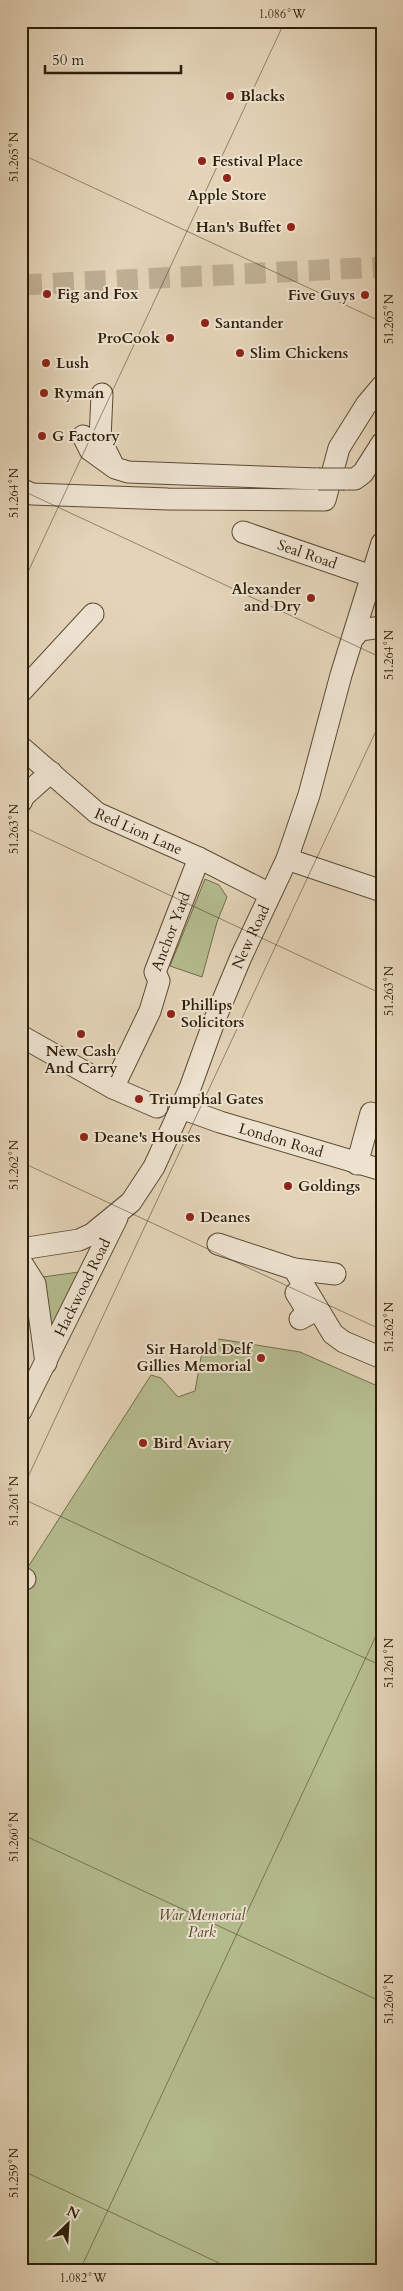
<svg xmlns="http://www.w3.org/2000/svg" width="403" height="2291" viewBox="0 0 403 2291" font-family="Cardo,serif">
<rect width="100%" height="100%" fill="#e3d3b7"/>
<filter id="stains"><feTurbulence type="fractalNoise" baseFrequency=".004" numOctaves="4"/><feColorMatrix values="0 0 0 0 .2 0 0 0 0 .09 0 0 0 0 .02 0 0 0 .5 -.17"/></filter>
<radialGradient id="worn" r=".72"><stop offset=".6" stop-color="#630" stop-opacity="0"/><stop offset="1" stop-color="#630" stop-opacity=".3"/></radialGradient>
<g fill="#b4bc8e" stroke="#716e4c">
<path d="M205 879 219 885 227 897 217 922 202 977 170 966Z"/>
<path d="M79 1272 50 1336 48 1300 43 1277Z"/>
<path d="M219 1339 300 1352 382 1388V2270H21V1578L151 1375 161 1378 178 1397 195 1391 201 1357Z"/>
</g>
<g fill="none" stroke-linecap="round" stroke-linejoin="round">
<g stroke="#bfaf94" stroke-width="21" stroke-dasharray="21 11" stroke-linecap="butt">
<path d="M377 117 382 118"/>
<path d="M21 285 382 267"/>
</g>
<g stroke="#5b4c34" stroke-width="23">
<g id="minor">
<path d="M102 394 100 439 112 463"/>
<path d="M83 436 90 450 115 468 128 472 318 479"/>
<path d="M345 479H355L363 473 382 443"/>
<path d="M21 489 32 494 168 499 325 500 339 448 366 405 382 386"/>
<path id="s1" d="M243 532 371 576"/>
<path d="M354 637 360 630 382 627"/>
<path d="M21 692 93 614"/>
<path id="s2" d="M21 747 97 813 199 858 270 894"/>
<path d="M21 802 24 796 51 772"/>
<path d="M287 859 382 891"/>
<path d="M21 1036 113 1088 157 1107"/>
<path id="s3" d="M113 1088 150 1011 159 981 155 972 199 858"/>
<path id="s4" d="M181 1108 220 1122 382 1170"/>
<path d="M357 1164 371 1113"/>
<path d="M218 1244 294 1269 333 1334 344 1342 382 1358"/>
<path id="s5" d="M21 1249 79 1240 92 1234 131 1202 154 1167 190 1088 215 1019 241 957 287 859 309 795 341 675 382 543"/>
<path d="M21 1262 35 1284 46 1363"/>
<path d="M294 1269 335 1274"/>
<path d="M296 1293 309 1314 300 1319"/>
<path id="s6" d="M21 1411 117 1218"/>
<path d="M21 1577 25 1579"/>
</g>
</g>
<use href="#minor" stroke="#ede2d0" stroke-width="21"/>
<g stroke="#5b4c34" stroke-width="23" stroke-linecap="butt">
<path id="minor-bridge" d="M318 479H345"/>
</g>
<use href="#minor-bridge" stroke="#ede2d0" stroke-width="21"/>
</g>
<path fill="none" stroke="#2e1f09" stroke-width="1" stroke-opacity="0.45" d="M21 154 382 322M21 490 382 658M21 587 285 21M21 826 382 994M21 1162 382 1330M21 1492 382 718M21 1498 382 1666M21 1834 382 2002M21 2170 234 2270M80 2270 382 1623"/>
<g fill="#8f2418" stroke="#ede2d0" stroke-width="2">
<circle cx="230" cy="96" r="5"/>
<circle cx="202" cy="161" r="5"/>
<circle cx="227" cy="178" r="5"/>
<circle cx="291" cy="227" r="5"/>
<circle cx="47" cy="294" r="5"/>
<circle cx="365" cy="295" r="5"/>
<circle cx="205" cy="323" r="5"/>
<circle cx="170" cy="338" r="5"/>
<circle cx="240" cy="353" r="5"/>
<circle cx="46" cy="363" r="5"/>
<circle cx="44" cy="393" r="5"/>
<circle cx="42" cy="436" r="5"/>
<circle cx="311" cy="598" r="5"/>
<circle cx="171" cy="1014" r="5"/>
<circle cx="81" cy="1034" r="5"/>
<circle cx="139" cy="1099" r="5"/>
<circle cx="84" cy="1137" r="5"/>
<circle cx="288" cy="1186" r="5"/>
<circle cx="190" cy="1217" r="5"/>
<circle cx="261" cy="1358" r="5"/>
<circle cx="143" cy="1443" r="5"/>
</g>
<g text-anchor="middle" stroke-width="4" stroke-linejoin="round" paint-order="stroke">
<g font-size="15" font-weight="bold" fill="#2e1f09" stroke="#ede2d0" text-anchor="start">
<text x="240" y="101">Blacks</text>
<text x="212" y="166">Festival Place</text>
<text x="227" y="200" text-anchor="middle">Apple Store</text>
<text x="281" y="232" text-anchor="end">Han's Buffet</text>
<text x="57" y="299">Fig and Fox</text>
<text x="355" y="300" text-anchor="end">Five Guys</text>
<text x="215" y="328">Santander</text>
<text x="160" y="343" text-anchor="end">ProCook</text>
<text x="250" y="358">Slim Chickens</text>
<text x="56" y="368">Lush</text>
<text x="54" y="398">Ryman</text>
<text x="52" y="441">G Factory</text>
<text x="301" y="594" text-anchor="end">Alexander<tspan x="301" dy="17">and Dry</tspan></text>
<text x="181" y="1010">Phillips<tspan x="181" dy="17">Solicitors</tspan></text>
<text x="81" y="1056" text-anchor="middle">New Cash<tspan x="81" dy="17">And Carry</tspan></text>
<text x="149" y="1104">Triumphal Gates</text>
<text x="94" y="1142">Deane's Houses</text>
<text x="298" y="1191">Goldings</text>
<text x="200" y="1222">Deanes</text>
<text x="251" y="1354" text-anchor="end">Sir Harold Delf<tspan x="251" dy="17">Gillies Memorial</tspan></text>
<text x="153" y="1448">Bird Aviary</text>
</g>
<g font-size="15" fill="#2e1f09" stroke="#ede2d0">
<text dy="5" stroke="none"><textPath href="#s1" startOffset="68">Seal Road</textPath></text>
<text dy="5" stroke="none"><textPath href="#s2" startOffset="146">Red Lion Lane</textPath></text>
<text dy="5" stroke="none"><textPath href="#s3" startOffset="170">Anchor Yard</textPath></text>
<text dy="5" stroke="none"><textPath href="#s5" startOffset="415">New Road</textPath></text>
<text dy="5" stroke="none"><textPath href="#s4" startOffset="105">London Road</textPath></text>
<text dy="5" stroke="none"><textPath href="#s6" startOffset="138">Hackwood Road</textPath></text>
</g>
<g font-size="15" font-style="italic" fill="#50462a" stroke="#ede2d0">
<text x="202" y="1920">War Memorial<tspan x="202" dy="17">Park</tspan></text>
</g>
</g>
<rect width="403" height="2291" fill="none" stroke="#e3d3b7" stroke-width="55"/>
<g transform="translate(68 2224) rotate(25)" stroke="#ede2d0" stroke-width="4" paint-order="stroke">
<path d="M0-4L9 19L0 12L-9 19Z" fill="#2e1f09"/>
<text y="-8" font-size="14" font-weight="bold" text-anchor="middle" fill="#2e1f09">N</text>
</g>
<path d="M45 65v8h136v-8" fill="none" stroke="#2e1f09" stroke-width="2.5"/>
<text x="52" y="65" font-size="15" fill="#2e1f09" stroke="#ede2d0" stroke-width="4" paint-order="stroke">50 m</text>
<rect x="28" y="28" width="348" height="2236" fill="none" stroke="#2e1f09" stroke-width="2"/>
<g font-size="12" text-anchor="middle" fill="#2e1f09">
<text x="282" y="18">1.086°W</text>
<text transform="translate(14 157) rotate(-90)" y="4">51.265°N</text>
<text transform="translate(389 319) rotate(-90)" y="4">51.265°N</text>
<text transform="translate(14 493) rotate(-90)" y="4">51.264°N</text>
<text transform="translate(389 655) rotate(-90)" y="4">51.264°N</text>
<text transform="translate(14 829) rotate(-90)" y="4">51.263°N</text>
<text transform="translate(389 991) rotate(-90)" y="4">51.263°N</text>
<text transform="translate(14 1165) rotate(-90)" y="4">51.262°N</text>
<text transform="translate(389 1327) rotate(-90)" y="4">51.262°N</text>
<text transform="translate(14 1501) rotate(-90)" y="4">51.261°N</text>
<text transform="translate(389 1663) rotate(-90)" y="4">51.261°N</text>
<text transform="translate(14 1837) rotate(-90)" y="4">51.260°N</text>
<text transform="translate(389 1999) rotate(-90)" y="4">51.260°N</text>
<text transform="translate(14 2173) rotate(-90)" y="4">51.259°N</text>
<text x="83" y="2282">1.082°W</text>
</g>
<rect width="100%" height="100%" filter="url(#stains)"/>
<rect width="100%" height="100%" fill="url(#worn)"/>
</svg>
